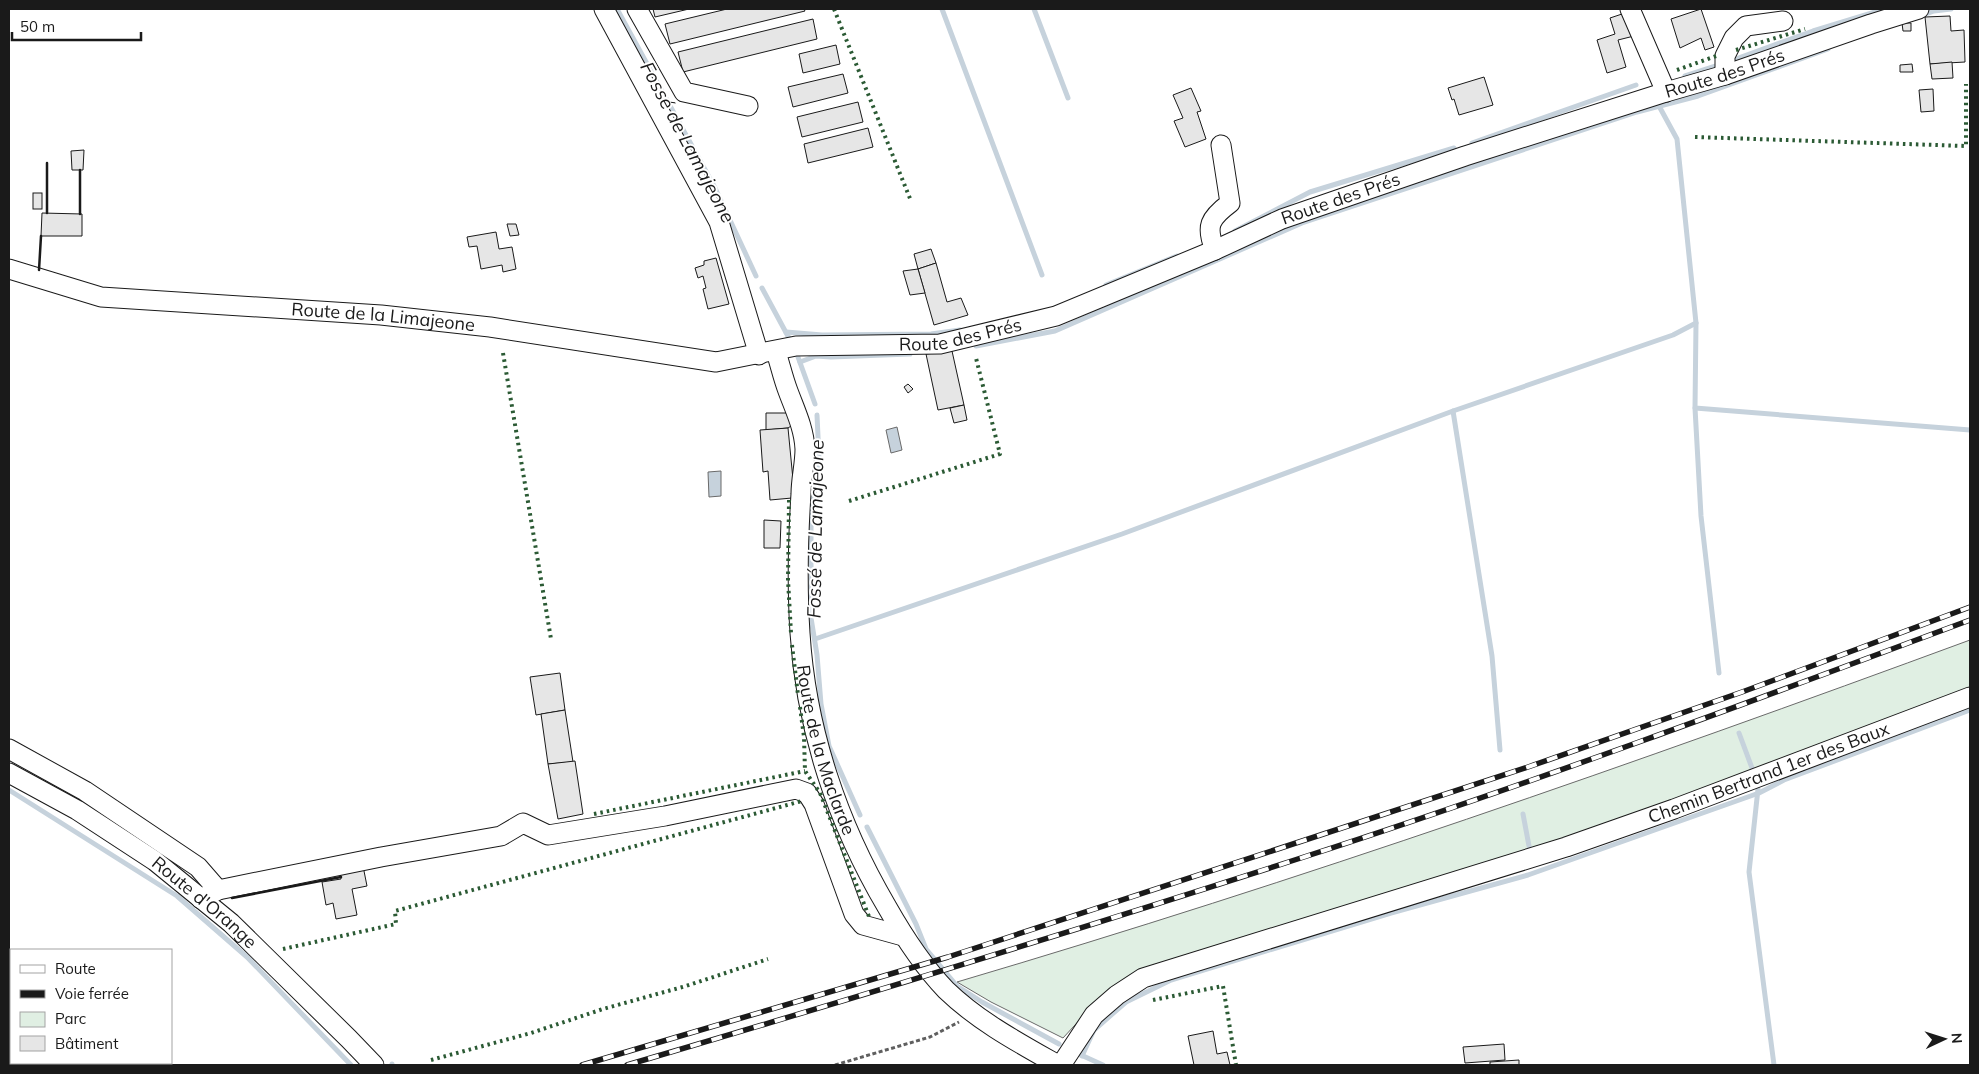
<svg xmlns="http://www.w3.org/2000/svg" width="1979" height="1074" viewBox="0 0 1979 1074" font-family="Mulish,sans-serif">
<rect width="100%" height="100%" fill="#fff"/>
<path fill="#e0efe3" stroke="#6a6a6a" d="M1970 640V693L1624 822 1236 943 1086 1013 1063 1038 991 1002 957 982C1299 881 1636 763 1970 640Z"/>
<g fill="#c6d2dc" stroke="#6a6a6a">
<path d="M897 427 902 450 891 453 886 430Z"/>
<path d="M721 471V496L709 497 708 472Z"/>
</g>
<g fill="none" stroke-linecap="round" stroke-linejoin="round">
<g stroke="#c6d2dc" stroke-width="5">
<path d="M617 9 715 188 756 276"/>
<path d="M942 9 1042 275"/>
<path d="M1034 9 1068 98"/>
<path d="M1923 15 1934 11 1951 9"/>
<path d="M1733 60 1813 31 1885 9"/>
<path d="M1685 76 1719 65"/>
<path d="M1659 106 1677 139 1696 323 1695 408 1970 430"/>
<path d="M1472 143 1636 85"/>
<path d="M1235 231 1310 192 1454 148"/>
<path d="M1106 285 1177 256"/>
<path d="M762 288 790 340"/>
<path d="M786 332 822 335 931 334 960 330"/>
<path d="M976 346 1055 331 1302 223 1637 112 1698 96 1828 49"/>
<path d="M798 357 815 404"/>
<path d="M800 362 816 356 831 357 910 354"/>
<path d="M1695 408 1701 516 1719 673"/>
<path d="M1453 411 1492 656 1500 750"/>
<path d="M817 415 819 458 811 518V618L817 655 821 704 829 746 860 815"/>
<path d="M815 639 1122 534 1453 411 1673 335 1696 323"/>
<path d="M1739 733 1752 768"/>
<path d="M1758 789 1749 872 1774 1065"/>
<path d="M9 790 177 896 247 957 351 1065"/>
<path d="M1523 814 1529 846"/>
<path d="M867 827 916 924 926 949 957 986 982 1002 1059 1044"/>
<path d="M1081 1055 1103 1065"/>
<path d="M1082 1056 1094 1030 1126 1002 1171 980 1391 913 1528 875 1759 793 1784 780 1970 710"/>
<path d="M392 1064V1065"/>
</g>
</g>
<g fill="#e6e6e6" stroke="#1a1a1a">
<path d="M653 9H689L655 17Z"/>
<path d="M727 9H804L805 11 670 44 665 24Z"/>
<path d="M1701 9 1714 47 1705 50 1701 38 1680 48 1671 19Z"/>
<path d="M1628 12 1634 36 1618 40 1626 67 1607 73 1597 40 1615 34 1610 18Z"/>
<path d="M1950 16 1951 31 1964 30 1965 62 1930 64 1925 17Z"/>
<path d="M813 19 817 39 683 72 678 52Z"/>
<path d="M1902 23H1911V31H1903Z"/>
<path d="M836 45 840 64 803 73 799 54Z"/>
<path d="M1952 62 1953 78 1932 79 1930 64Z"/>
<path d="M1912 64 1913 72H1900V65Z"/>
<path d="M843 74 848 93 793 107 788 87Z"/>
<path d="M1484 77 1493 105 1459 115 1454 99 1452 100 1448 88Z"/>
<path d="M1191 88 1201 111 1197 112 1206 139 1185 147 1174 121 1183 118 1173 95Z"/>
<path d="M1933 89 1934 111 1921 112 1919 90Z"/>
<path d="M858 102 863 122 802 137 797 117Z"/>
<path d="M868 128 873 147 808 163 804 144Z"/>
<path d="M84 150 83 170H72L71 151Z"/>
<rect x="33" y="193" width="9" height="16"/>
<path d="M42 213 82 214V236H41Z"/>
<path d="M507 224H516L519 235 510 236Z"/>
<path d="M496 232 499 249 512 247 516 269 503 272 502 265 481 269 477 246 469 247 467 237Z"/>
<path d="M931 249 936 263 918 269 914 254Z"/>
<path d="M716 258 729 304 708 309 703 289 706 288 703 276 698 278 695 268 704 265V261Z"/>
<path d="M936 263 947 302 961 298 968 315 934 325 918 269Z"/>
<path d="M918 269 925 293 910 295 903 271Z"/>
<path d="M952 351 964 405 938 410 926 354Z"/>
<path d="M908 384 913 389 908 393 904 387Z"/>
<path d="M964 405 967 420 954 423 950 408Z"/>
<path d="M766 413H787L794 424 788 428 766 430Z"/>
<path d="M788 428 794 490 792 498 770 500 768 471 763 472 760 430Z"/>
<path d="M764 520 781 521 780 548H764Z"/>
<path d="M560 673 565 710 536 715 530 677Z"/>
<path d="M565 710 573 762 548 764 541 714Z"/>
<path d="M575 761 583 814 558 819 548 764Z"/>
<path d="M363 866 367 886 352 889 357 915 336 919 333 903 326 905 322 882 341 879 340 870Z"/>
<path d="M1213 1031 1217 1054 1227 1052 1230 1065H1194L1188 1036Z"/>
<path d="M1504 1044 1505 1060 1465 1063 1463 1047Z"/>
<path d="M1519 1060V1065H1490V1062Z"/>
</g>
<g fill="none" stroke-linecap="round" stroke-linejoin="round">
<g stroke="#1a1a1a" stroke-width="21">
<g id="minor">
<path d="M604 9 719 222 759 355"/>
<path d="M637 9 684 92 748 106"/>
<path d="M1630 9 1666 92"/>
<path d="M1725 75V56L1734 38 1746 26 1783 21"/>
<path d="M1215 250C1205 226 1210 218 1230 203L1221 145"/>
<path id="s1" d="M9 269 101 297 381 315 490 327 716 362 796 346 940 344 1056 316 1215 250 1282 219 1465 156 1666 92 1725 75 1871 24 1919 9"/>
<path id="s2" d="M776 352C780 364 783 378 788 391 795 410 804 428 805 449 805 464 801 479 801 494 798 540 797 587 800 633 806 730 838 824 887 907 904 937 922 965 946 990 978 1021 1019 1043 1058 1065"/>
<path d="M9 749 85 791 198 867 218 890"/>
<path id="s3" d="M9 773 77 810 155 861 231 923 349 1039 374 1065"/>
<path d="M201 899 218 890 381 857 501 836 523 823 548 835 665 816 796 789 807 793 814 804 854 914 863 925 903 936"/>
<path id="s4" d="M1061 1065 1094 1015 1117 995 1143 978 1566 847 1674 809 1970 697"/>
</g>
</g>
<path stroke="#5f5f5f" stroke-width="3" stroke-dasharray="4 2.5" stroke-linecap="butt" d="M835 1065 930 1037 959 1022"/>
<use href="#minor" stroke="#fff" stroke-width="19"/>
<g stroke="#1a1a1a" stroke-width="5.5">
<g id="rail">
<path d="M582 1065 948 957 1528 767 1742 692 1970 607"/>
<path d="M627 1065C855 998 1081 929 1307 856 1530 784 1750 702 1970 620"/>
</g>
</g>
<use href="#rail" stroke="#fff" stroke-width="4" stroke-dasharray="11" stroke-linecap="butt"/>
<g stroke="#2b5a34" stroke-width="4" stroke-dasharray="2.5 4" stroke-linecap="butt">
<path d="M834 9 911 201"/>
<path d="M1736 50 1805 29"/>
<path d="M1677 70 1719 55"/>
<path d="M1695 137 1966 146V84"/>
<path d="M503 353 551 639"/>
<path d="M789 500 788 580 791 633"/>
<path d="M849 501 1000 454 976 358"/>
<path d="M792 645 798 695"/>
<path d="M800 707 804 737 805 771 820 793 870 919"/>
<path d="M594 814 805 771"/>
<path d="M283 949 396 924 395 911 802 801"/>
<path d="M1153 1000 1223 986 1236 1065"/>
<path d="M431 1060 531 1033 603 1009 686 986 768 959"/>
</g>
<g stroke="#1a1a1a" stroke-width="2.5">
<path d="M47 213V163"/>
<path d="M80 214V170"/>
<path d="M39 270 41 236"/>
<path d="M232 898 341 877"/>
</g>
</g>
<g text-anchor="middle" stroke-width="4" stroke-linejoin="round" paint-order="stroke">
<g font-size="18" fill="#1a1a1a" stroke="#fff">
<text dy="6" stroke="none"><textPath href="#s1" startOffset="1772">Route des Prés</textPath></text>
<text dy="6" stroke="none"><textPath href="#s1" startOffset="1368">Route des Prés</textPath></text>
<text dy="6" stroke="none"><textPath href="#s1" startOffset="379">Route de la Limajeone</textPath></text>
<text dy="6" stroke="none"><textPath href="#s1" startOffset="962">Route des Prés</textPath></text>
<text dy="6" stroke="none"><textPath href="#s2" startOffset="406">Route de la Maclarde</textPath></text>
<text dy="6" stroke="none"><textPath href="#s4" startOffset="780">Chemin Bertrand 1er des Baux</textPath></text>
<text dy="6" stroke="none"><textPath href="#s3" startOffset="235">Route d'Orange</textPath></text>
</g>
<g font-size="19" font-style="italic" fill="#1a1a1a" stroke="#fff">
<text transform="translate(688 142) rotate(62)" y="7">Fossé de Lamajeone</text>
<text transform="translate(815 529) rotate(-89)" y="7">Fossé de Lamajeone</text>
</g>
</g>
<rect width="1979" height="1074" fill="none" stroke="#1a1a1a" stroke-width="20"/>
<rect x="10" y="949" width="162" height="115" fill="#ffffff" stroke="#a3a3a3"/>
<rect x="20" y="965" width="25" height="8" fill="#ffffff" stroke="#a3a3a3"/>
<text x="55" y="974" font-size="15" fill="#1a1a1a">Route</text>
<rect x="20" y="990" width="25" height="8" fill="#1a1a1a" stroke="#a3a3a3"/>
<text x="55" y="999" font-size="15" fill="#1a1a1a">Voie ferrée</text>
<rect x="20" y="1012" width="25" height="15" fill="#e0efe3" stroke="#a3a3a3"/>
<text x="55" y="1024" font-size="15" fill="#1a1a1a">Parc</text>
<rect x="20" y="1036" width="25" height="15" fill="#e6e6e6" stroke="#a3a3a3"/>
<text x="55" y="1049" font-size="15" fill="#1a1a1a">Bâtiment</text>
<g transform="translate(1944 1039) rotate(86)" stroke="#ffffff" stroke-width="4" paint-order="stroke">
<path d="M0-4L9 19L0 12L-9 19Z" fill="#1a1a1a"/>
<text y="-8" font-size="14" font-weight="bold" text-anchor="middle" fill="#1a1a1a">N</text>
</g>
<path d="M12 32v8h129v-8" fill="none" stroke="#1a1a1a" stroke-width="2.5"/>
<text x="20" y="32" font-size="15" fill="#1a1a1a" stroke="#ffffff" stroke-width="4" paint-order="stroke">50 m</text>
</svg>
